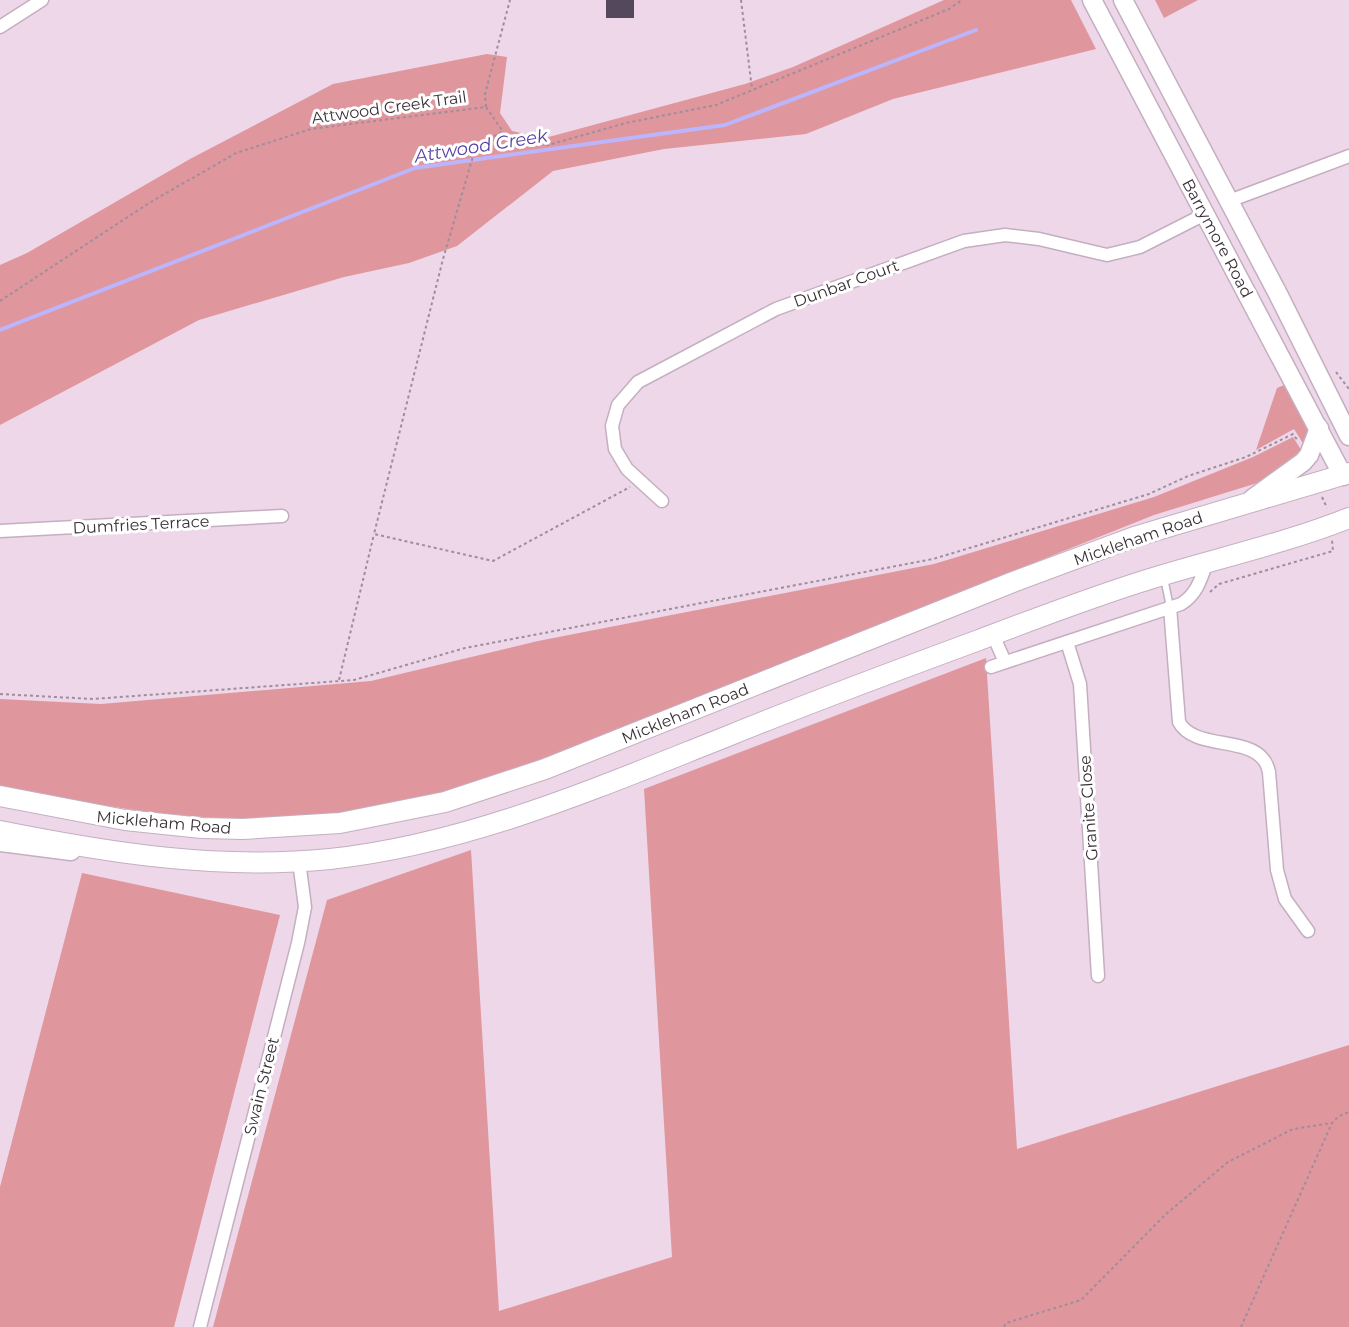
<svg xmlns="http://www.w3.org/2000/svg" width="1349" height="1327" viewBox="0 0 1349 1327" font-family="Montserrat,sans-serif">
<rect width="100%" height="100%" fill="#edd7e9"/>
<g fill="#e0969d">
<path d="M944 0H1071L1096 49 893 99 806 134 664 149 553 171 457 246 409 263 344 277 199 320 0 425V265L27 253 190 159 333 84 487 54 507 57 500 113 512 131 545 138 745 84 793 67Z"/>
<path d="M1155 0H1198L1164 18Z"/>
<path d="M1289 383 1311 428 1306 448 1294 429 1256 450 1277 388Z"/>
<path d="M1293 437 1303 453 1282 471 1254 484 1154 515 489 780C450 791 410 802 370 809 246 832 122 811 0 786V699L101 704 371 681 538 641 934 564 1154 497 1253 457Z"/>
<path d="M986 658 1017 1149 1349 1045V1327H213L327 900 471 850 499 1311 672 1257 644 789Z"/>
<path d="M82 873 280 915 174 1327H0V1187Z"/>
</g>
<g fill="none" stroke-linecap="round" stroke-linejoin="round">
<path stroke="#bcb5fb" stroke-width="4" d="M0 330 415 168 725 125 976 30"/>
</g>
<rect fill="#53485c" x="606" y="0" width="28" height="18"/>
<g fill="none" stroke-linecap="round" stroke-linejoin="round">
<g stroke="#c4afc0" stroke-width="9">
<path id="lane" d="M1164 578 1170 607"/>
</g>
<g stroke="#c4afc0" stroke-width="15">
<g id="street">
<path d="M0 27 42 0"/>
<path d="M1229 201 1349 156"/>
<path d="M662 501 627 469 615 449 612 426 618 405 638 382 776 309 964 241 1005 235 1039 239 1107 255 1140 247 1205 214"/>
<path d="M0 531 282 516"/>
<path d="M1170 607 1179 722C1193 749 1246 737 1263 759 1266 762 1268 768 1269 772L1277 870 1285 899 1308 931"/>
<path d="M993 635 1005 662"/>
<path d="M1067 642 1080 684 1098 976"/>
<path d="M991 667 1181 604C1197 594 1201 579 1207 562"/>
<path d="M200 1327 298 943 305 907 299 861"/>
</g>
</g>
<g stroke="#c4afc0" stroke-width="21">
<g id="secondary">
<path d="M1092 0 1343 476"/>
<path d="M1123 0 1278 294 1349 436"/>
<path d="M1252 499 1303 462 1309 455 1319 428"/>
<path d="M0 842 71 851"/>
</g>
</g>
<g stroke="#c4afc0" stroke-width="22">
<g id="primary">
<path d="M0 796 125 820 202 828 243 829 340 823 445 802 545 769 1013 582 1134 537 1349 473"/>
<path d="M0 831C110 853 217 870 330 859 469 844 599 787 728 736 811 702 895 671 979 640 1037 618 1094 596 1153 578 1218 558 1286 543 1349 518"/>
</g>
</g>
<g stroke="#9e8e9b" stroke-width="2" stroke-dasharray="3 3" stroke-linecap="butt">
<path d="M741 0 752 89"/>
<path d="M486 107 485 94 510 0"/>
<path d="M502 132 476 146 443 259 374 534 493 561 630 487"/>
<path d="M0 301 149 203 236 153 311 129 486 107 510 142 548 145 626 123 716 105 949 9 962 0"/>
<path d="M1336 372 1349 389"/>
<path d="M1322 497 1327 508"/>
<path d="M1210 592 1219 584 1333 551 1332 540"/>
<path d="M339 680 374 534"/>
<path d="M0 694 93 699 354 680 465 648 933 559 1149 494 1188 476 1246 457 1293 434 1298 441"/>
<path d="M1004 1327 1006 1323 1081 1300 1166 1214 1228 1162 1293 1129 1332 1123"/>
<path d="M1241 1327 1332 1123 1339 1116 1349 1112"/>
</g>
<use href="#lane" stroke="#fff" stroke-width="6"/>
<use href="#street" stroke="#fff" stroke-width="12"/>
<use href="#secondary" stroke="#fff" stroke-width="18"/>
<use href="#primary" stroke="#fff" stroke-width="20"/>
</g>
<g text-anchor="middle" stroke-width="6" stroke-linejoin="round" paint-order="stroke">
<g font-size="16" fill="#383037" stroke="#fff">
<text transform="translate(389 107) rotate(-8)" y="6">Attwood Creek Trail</text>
<text transform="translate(1218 238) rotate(62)" y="6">Barrymore Road</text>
<text transform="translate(846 283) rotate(-20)" y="6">Dunbar Court</text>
<text transform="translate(141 524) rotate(-3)" y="6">Dumfries Terrace</text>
<text transform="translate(1138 538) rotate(-19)" y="6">Mickleham Road</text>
<text transform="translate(685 713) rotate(-22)" y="6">Mickleham Road</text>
<text transform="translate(1088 808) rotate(-94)" y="6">Granite Close</text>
<text transform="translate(164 822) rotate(5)" y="6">Mickleham Road</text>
<text transform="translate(261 1086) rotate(-76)" y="6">Swain Street</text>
</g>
<g font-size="18" font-style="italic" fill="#5540a3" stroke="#fff">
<text transform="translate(481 146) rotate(-9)" y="6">Attwood Creek</text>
</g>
</g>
</svg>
